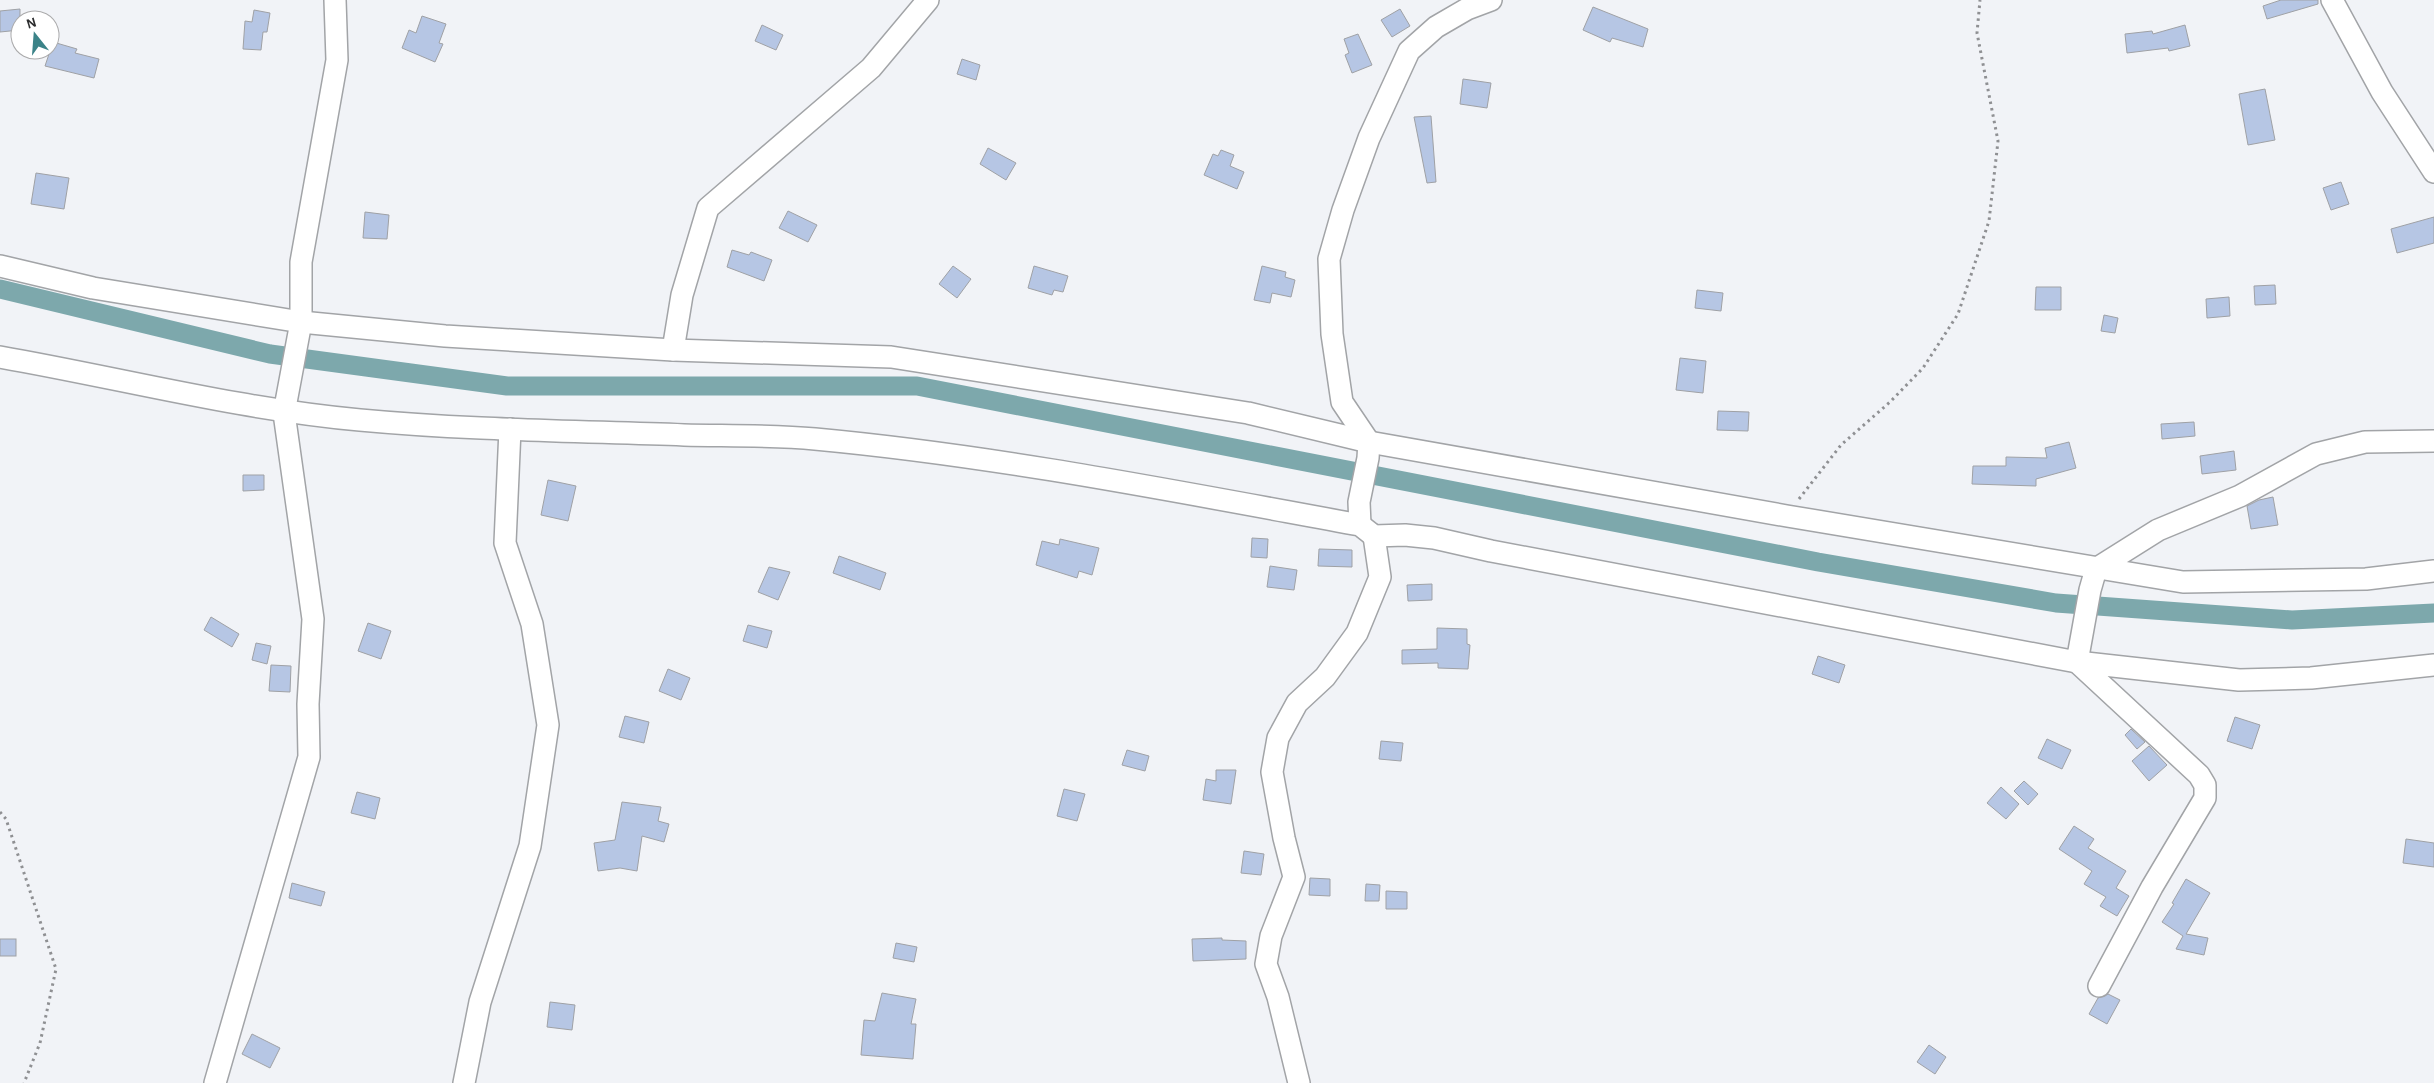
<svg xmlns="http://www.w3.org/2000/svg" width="2434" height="1083" viewBox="0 0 2434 1083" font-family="'Alegreya Sans',sans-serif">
<rect width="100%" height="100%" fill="#f1f3f7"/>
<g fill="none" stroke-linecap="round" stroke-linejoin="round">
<path stroke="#7da8ac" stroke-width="19" d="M0 289 270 354 507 386H917L1818 562 2056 603 2292 620 2434 613"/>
</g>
<g fill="#b6c6e4" stroke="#9fa1a5">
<path d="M2281 0H2318V4L2267 19 2263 6Z"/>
<path d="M1593 7 1648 29 1643 47 1612 38 1610 42 1583 30Z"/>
<path d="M20 9V30L0 32V11Z"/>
<path d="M1400 9 1410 26 1392 37 1381 20Z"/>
<path d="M254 10 270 13 267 32H263L261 50 243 49 245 21 252 22Z"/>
<path d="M422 16 446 24 439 43 443 44 435 62 402 48 409 30 416 33Z"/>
<path d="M762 25 783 35 776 50 755 41Z"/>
<path d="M2185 25 2190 46 2169 51 2168 48 2127 53 2125 34 2152 31 2153 34Z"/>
<path d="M1358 34 1372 65 1352 73 1345 55 1349 53 1344 39Z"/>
<path d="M53 42 77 49 75 53 99 59 94 78 45 66Z"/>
<path d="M962 59 980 65 976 80 957 74Z"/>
<path d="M1463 79 1491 83 1487 108 1460 104Z"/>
<path d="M2265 89 2275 140 2248 145 2239 94Z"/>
<path d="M1431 116 1436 182 1427 183 1414 117Z"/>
<path d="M988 148 1016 163 1006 180 980 164Z"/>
<path d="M1221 150 1234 155 1230 166 1244 172 1237 189 1204 175 1213 154 1218 156Z"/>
<path d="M36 173 69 178 64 209 31 204Z"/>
<path d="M2341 182 2349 204 2331 210 2323 188Z"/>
<path d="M788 211 817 225 808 242 779 228Z"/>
<path d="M365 212 389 215 387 239 363 238Z"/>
<path d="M2434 217V243L2397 253 2391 229Z"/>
<path d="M732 250 749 255 751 252 772 260 764 281 727 267Z"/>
<path d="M953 266 971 279 957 298 939 284Z"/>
<path d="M1034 266 1068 276 1063 292 1054 290 1052 295 1028 288Z"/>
<path d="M1262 266 1286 272 1285 277 1295 280 1291 297 1272 293 1270 303 1254 300Z"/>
<path d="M2275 285 2276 304 2255 305 2254 286Z"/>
<path d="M2036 287H2061V310H2035Z"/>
<path d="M1697 290 1723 293 1721 311 1695 308Z"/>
<path d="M2229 297 2230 316 2207 318 2206 299Z"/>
<path d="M2104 315 2118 318 2115 333 2101 331Z"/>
<path d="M1680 358 1706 361 1703 393 1676 390Z"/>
<path d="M1718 411 1749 412 1748 431 1717 430Z"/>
<path d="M2194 422 2195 436 2162 439 2161 424Z"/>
<path d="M2069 442 2076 468 2036 479V486L1972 484 1973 466H2006V457L2047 458 2045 448Z"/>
<path d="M2234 451 2236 470 2202 474 2200 456Z"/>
<path d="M243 475H264V490L243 491Z"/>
<path d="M548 480 576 486 568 521 541 515Z"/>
<path d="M2273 497 2278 525 2251 529 2247 506 2259 500Z"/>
<path d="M1252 538 1268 539 1267 558 1251 557Z"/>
<path d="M1060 539 1099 548 1092 575 1079 571 1077 578 1036 565 1042 541 1059 545Z"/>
<path d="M1319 549 1352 550V567L1318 566Z"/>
<path d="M839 556 886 573 880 590 833 573Z"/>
<path d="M1270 566 1297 570 1294 590 1267 587Z"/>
<path d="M769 567 790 572 778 600 758 592Z"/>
<path d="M1432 584V600L1408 601 1407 585Z"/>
<path d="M211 617 239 634 232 647 204 630Z"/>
<path d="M368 623 391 631 381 659 358 651Z"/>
<path d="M748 625 772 631 767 648 743 641Z"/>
<path d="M1437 628 1467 629V644L1470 645 1468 669 1438 668V663L1402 664V650L1437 649Z"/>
<path d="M256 643 271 646 267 664 252 660Z"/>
<path d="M1818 656 1845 665 1839 683 1812 674Z"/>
<path d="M271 665 291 666 290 692 269 691Z"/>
<path d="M668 669 690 678 681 700 659 691Z"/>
<path d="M625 716 649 722 644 743 619 737Z"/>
<path d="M2235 717 2260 725 2252 749 2227 741Z"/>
<path d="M2131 729 2145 742 2137 749 2125 735Z"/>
<path d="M2047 739 2071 750 2062 769 2038 758Z"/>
<path d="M1381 741 1403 743 1401 761 1379 759Z"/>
<path d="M2149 746 2167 765 2149 781 2132 761Z"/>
<path d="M1127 750 1149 756 1145 771 1122 765Z"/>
<path d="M1216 770H1236L1231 804 1203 800 1206 779 1216 781Z"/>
<path d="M2024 781 2038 794 2028 805 2014 791Z"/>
<path d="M2001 787 2019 804 2006 819 1987 803Z"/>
<path d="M1064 789 1085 794 1077 821 1057 816Z"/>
<path d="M357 792 380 798 375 819 351 813Z"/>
<path d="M622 802 661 807 658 821 669 824 664 842 642 836 637 871 620 868 598 871 594 843 615 840Z"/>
<path d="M2074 826 2094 839 2088 848 2126 871 2116 888 2129 896 2117 916 2100 906 2106 897 2084 884 2092 871 2059 849Z"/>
<path d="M2406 839 2434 843V867L2403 863Z"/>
<path d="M1244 851 1264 854 1261 875 1241 873Z"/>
<path d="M1310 878 1330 879V896L1309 895Z"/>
<path d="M2186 879 2210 893 2186 934 2208 938 2204 955 2176 949 2183 936 2162 922 2174 904 2172 903Z"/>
<path d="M292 883 325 892 321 906 289 898Z"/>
<path d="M1366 884 1380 885 1379 901H1365Z"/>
<path d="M1386 891 1407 892V909H1386Z"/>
<path d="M1222 938V940L1246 941V959L1193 961 1192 939Z"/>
<rect x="0" y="939" width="16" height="17"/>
<path d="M896 943 917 947 914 962 893 958Z"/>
<path d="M882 993 916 999 911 1024H916L913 1059 861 1055 864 1020 875 1021Z"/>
<path d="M2108 994 2120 1000 2107 1024 2089 1014 2098 998Z"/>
<path d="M550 1002 575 1005 572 1030 547 1027Z"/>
<path d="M252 1034 280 1048 270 1068 242 1054Z"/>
<path d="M1929 1045 1946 1057 1935 1074 1917 1062Z"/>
</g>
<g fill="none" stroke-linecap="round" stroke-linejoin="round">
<g stroke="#a2a4a7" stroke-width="24">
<g id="minor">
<path d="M2332 0 2382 92 2434 172"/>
<path d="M0 266 93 288 301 322 445 336 673 350 891 357 1248 413 1369 442 1787 516 2183 582 2366 579 2434 571"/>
<path d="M673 350 682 295 708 208 871 68 928 0"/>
<path d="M0 357C120 378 238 409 360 420 467 430 576 431 684 435 727 436 771 435 815 439 998 456 1179 492 1360 525L1374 536 1405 535 1434 538 1491 551 2077 662 2090 590 2096 569 2158 530 2240 496 2316 454 2365 442 2434 441"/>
<path d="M1360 525 1359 502 1368 458 1369 442 1342 402 1332 334 1329 259 1343 210 1369 138 1409 51 1436 27 1467 9 1491 0"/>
<path d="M2077 662 2199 775 2205 785V798L2152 887 2099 986"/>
<path d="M2077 662 2239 680 2311 678 2434 665"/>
<path d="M215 1083 309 757 308 704 313 619 284 413 301 322V262L337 60 335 0"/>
<path d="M464 1083 480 1002 530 846 548 725 532 624 505 543 510 429"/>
<path d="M1299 1083 1278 997 1266 964 1271 936 1294 877 1284 838 1272 772 1278 738 1297 703 1325 677 1357 633 1380 577 1374 536"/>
</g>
</g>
<g stroke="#8f9093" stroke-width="3" stroke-dasharray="2.5 4" stroke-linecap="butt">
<path d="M1799 499 1841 445 1890 402 1923 368 1958 314 1989 221 1998 141 1977 33 1980 0"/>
<path d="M0 812 6 819 56 969 40 1043 24 1083"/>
</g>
<use href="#minor" stroke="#fff" stroke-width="21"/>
</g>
<g transform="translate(35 35) rotate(343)"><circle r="24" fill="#ffffff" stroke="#ababac"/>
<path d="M0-4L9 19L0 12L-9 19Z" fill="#3b8388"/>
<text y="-8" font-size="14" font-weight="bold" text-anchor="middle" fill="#2d2e2f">N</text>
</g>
</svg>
